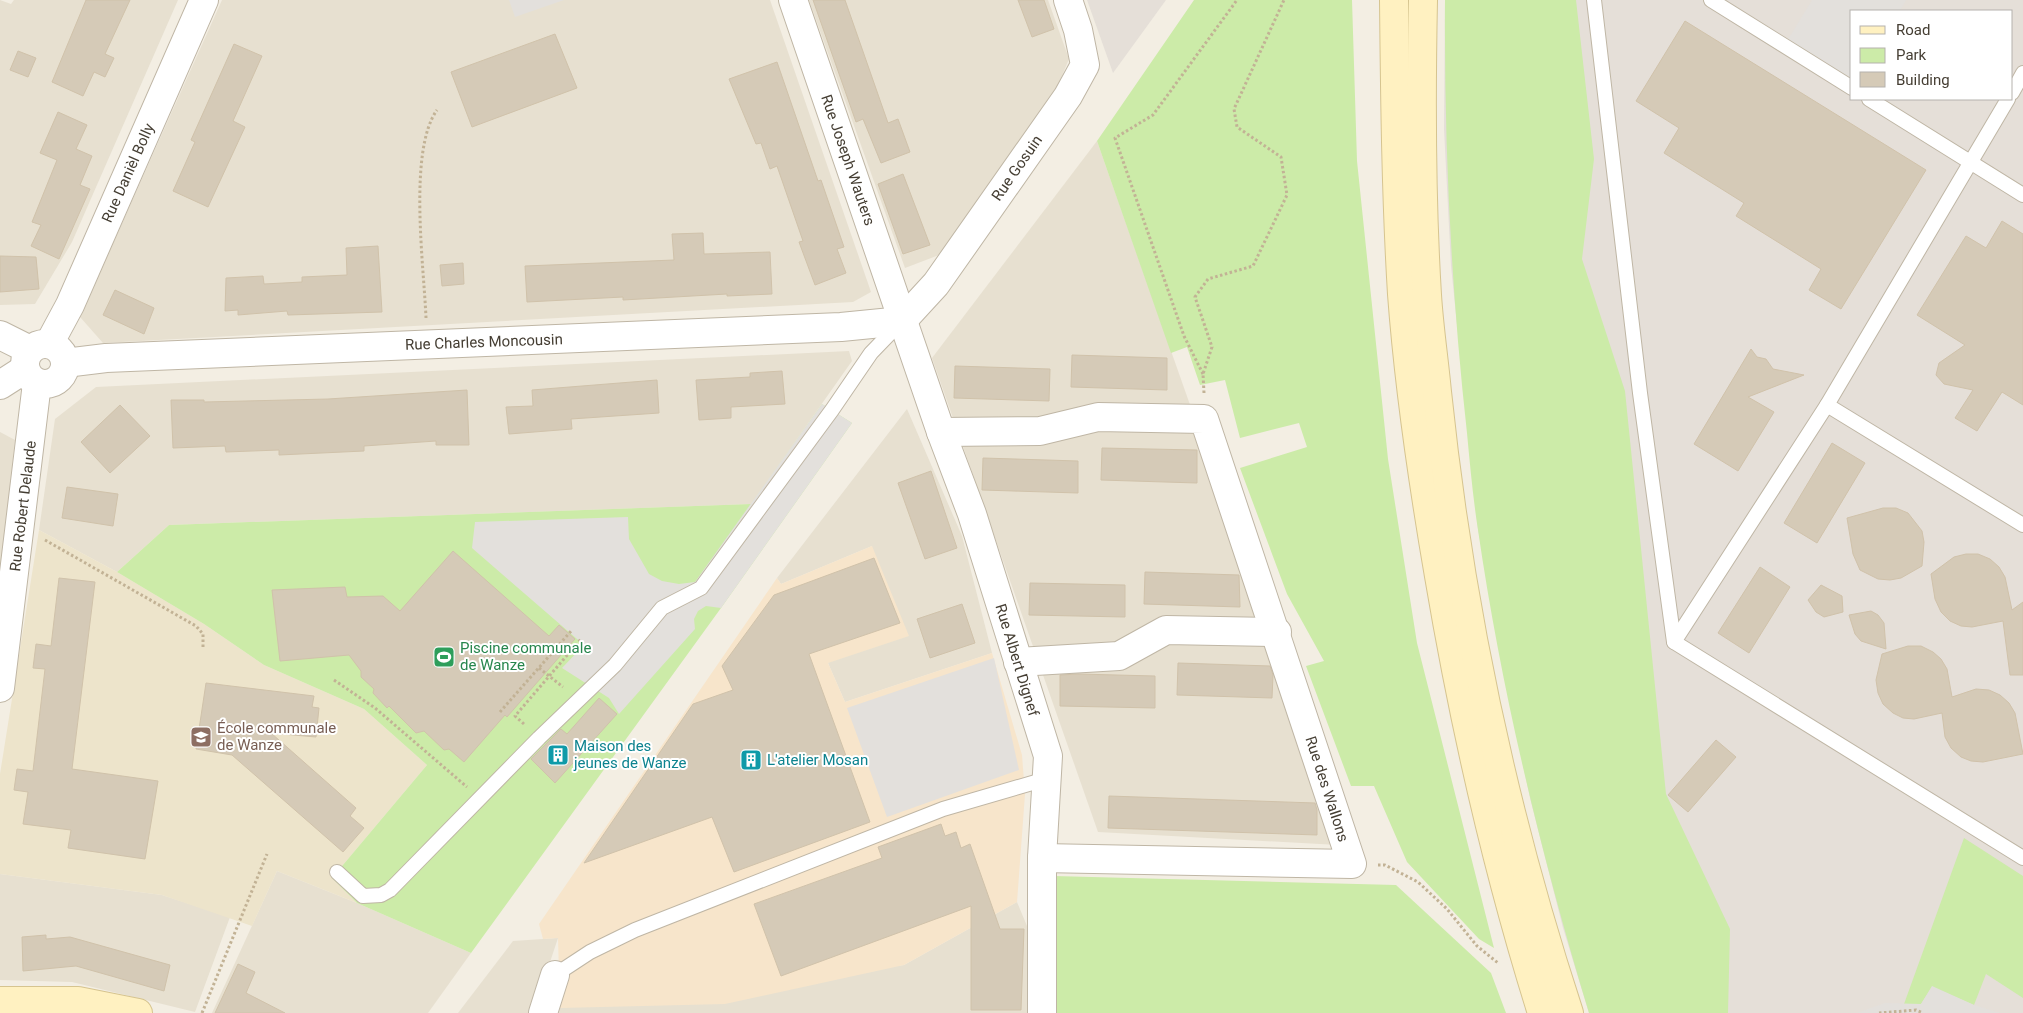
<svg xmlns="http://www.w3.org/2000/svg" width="2023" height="1013" viewBox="0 0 2023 1013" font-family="Roboto,sans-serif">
<rect width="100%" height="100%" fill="#f3eee3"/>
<g fill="#e7e0d0">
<path d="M0 0 11 4 14 0H178L72 242 35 304 0 305Z"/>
<path d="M222 0H770L871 292 853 302 103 343 80 317Z"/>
<path d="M809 0H1048L1069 59 1058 85 939 255 905 268Z"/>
<path d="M1097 141 1244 558 1338 845 1098 832 932 358Z"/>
<path d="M849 351 852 361 751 504 169 525 117 572 39 530 55 419 96 387Z"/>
<path d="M907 409 962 536 992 653 845 702 828 663 872 546 781 584 777 578Z"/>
<path d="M0 432 15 440 0 577Z"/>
<path d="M277 871 357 903 471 953 428 1013H212Z"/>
<path d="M0 874 162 895 230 917 195 1012 72 982 0 980Z"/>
<path d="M1017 902 1032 938 1033 1013H559L560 1008 904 965Z"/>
<path d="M558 938 533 1013H458L513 941Z"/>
</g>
<path fill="#f7e5cb" d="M872 546 909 636 828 663 845 702 992 653 1022 755 1025 794 1017 902 904 965 725 1004 560 1008 558 938 543 939 539 924 777 578 781 584Z"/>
<g fill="#e5dfd8" fill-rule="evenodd">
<path d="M1087 0H1166L1113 73Z"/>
<path d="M1445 0H2023V1013H1589L1563 928 1530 798 1503 670 1478 529 1451 266 1444 129ZM1852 11H2012V99H1852Z"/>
</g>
<path fill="#ede4cb" d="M39 530 117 572 204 624 264 665 364 709 427 765 332 878 357 903 277 871 252 926 162 895 0 874V774Z"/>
<g fill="#cceba8">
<path d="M1194 0H1352L1357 161 1388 459 1417 643 1494 948 1479 939 1407 862 1374 786H1351L1306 666 1324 661 1287 594 1240 468 1307 447 1299 423 1240 438 1225 380 1200 385 1187 347 1171 353 1097 141Z"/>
<path d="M1445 0H1576L1594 159 1582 259 1625 391 1666 794 1730 929 1728 1013H1589C1541 855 1502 694 1478 530 1473 498 1470 465 1467 433 1451 289 1444 145 1445 0Z"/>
<path d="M822 404 852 423 721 608 471 953 357 903 332 878 427 765 364 709 264 665 204 624 117 572 169 525 751 504Z"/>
<path d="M1964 838 2023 876V998L1986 974 1974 1005 1932 987 1921 1004H1904Z"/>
<path d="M1054 876 1396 885 1491 973 1506 1013H1057Z"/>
</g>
<g fill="#e3e0dc">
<path d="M509 0H564L515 17Z"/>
<path d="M1812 0H1906L1900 11H1852V88L1784 46Z"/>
<path d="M822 404 852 423 721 608 706 606 698 611 694 619 695 629 619 714 609 698 562 668 584 645 472 548 475 522 628 517 629 539 649 574 662 581 679 584 695 582Z"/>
<path d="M994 658 1019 770 887 817 847 708Z"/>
<path d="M1932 986 1974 1005 2000 1013H1857L1885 1003 1921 1004Z"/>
</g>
<g fill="#d5cab7" stroke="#d0c2aa">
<path d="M86 0H130L105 54 114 58 105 77 94 72 83 96 52 82Z"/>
<path d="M813 0H845L888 123 898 119 910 152 881 163 863 119 856 122Z"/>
<path d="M1018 0H1044L1054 29 1032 37Z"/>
<path d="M1685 21 1926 170 1841 309 1809 290 1821 269 1736 216 1744 203 1664 153 1679 128 1636 101Z"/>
<path d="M555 34 577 88 472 127 451 72Z"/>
<path d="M234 44 262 56 233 121 245 127 208 207 173 191 195 142 191 140Z"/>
<path d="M18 51 36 58 28 77 10 70Z"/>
<path d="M777 62 818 181 821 180 844 247 837 249 846 273 815 285 799 242 803 241 777 166 770 169 761 143 756 144 729 79Z"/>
<path d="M58 112 87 125 76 149 92 156 80 185 90 189 59 259 31 246 41 225 32 222 57 160 40 153Z"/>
<path d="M903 174 930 245 903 254 878 184Z"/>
<path d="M2002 221 2023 234V405L2002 392 1977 431 1955 418 1973 390 1944 384 1936 375 1939 363 1965 345 1917 315 1966 236 1986 248Z"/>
<path d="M703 233 704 254 770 252 772 294 727 296V294L623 300V297L527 302 525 266 674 260 672 234Z"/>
<path d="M378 246 382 312 288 315 287 311 238 315V310L225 311 226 278 263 276 264 284 302 282V277L347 275 346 248Z"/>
<path d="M0 256 36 257 39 289 0 292Z"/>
<path d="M463 263 464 284 442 286 440 265Z"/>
<path d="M115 290 154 308 144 334 103 315Z"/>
<path d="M1751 349 1757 357 1766 359 1773 369 1804 375 1748 397 1774 412 1738 471 1694 444Z"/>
<path d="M1072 355 1167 358V390L1071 387Z"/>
<path d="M955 366 1050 369 1049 401 954 398Z"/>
<path d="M782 371 785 404 731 407V418L699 420 696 380 750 377V373Z"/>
<path d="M657 380 659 413 571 419 572 429 509 434 506 407 533 406 532 390Z"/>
<path d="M467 390 469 445H436V441L364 446V451L279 455V450L226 452 225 446 173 448 171 400H204V402L328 399Z"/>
<path d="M120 405 150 436 110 473 81 442Z"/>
<path d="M1832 443 1865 463 1817 543 1784 523Z"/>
<path d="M1102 448 1197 450V483L1101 480Z"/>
<path d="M983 458 1078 461V493L982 490Z"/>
<path d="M931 471 957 548 925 559 898 483Z"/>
<path d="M67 487 118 494 113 526 62 518Z"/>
<path d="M1883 508H1896L1908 513 1922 531 1924 542 1922 566 1901 578 1890 580 1878 579 1860 570 1853 554 1847 518Z"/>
<path d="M453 551 549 636 559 625 575 639 507 717 505 715 464 762 449 749 444 750 424 731 416 733 389 706 387 708 373 693 374 689 361 677V671L349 655 280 661 272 590 345 587 347 597 383 596 400 611Z"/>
<path d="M1966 554H1978L1990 559 1999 567 2005 577 2012 610 2023 602V675H2010L2003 621 1972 627 1961 626 1950 621 1941 612 1935 599 1931 574 1954 557Z"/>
<path d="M874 558 900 623 809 654 870 822 734 872 712 817 584 863 693 704 733 690 722 666 774 595Z"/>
<path d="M1760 567 1790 587 1749 653 1718 633Z"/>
<path d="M1145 572 1239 575 1240 607 1144 604Z"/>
<path d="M59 578 95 582 72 769 158 781 145 859 68 848 71 830 23 824 28 792 14 790 17 769 33 771 45 669 33 668 36 644 51 646Z"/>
<path d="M1030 583 1125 585V617L1029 615Z"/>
<path d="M1821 585 1842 596 1843 612 1824 617 1816 612 1808 600Z"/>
<path d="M962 604 975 643 930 658 917 619Z"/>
<path d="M1871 611 1878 615 1884 623 1886 649 1861 641 1855 634 1849 615Z"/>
<path d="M1908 646H1921L1933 652 1941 659 1947 669 1952 697 1976 689 1989 690 2000 695 2009 703 2015 713 2023 754 1983 762 1971 761 1961 757 1951 748 1945 737 1942 713 1914 719 1903 718 1893 713 1883 704 1878 693 1876 680 1882 654Z"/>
<path d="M1178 663 1270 666 1273 675 1272 698 1177 695Z"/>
<path d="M1078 674 1155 676V708L1060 706V675Z"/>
<path d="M206 683 314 696 312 707 319 708 316 737 271 733 356 808 350 816 364 828 343 852 232 755 196 749Z"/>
<path d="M599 698 617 714 555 783 531 759 561 729 567 734Z"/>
<path d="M1716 740 1736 757 1688 812 1668 795Z"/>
<path d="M1109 796 1315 803 1317 810V835L1108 828Z"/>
<path d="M941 824 945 836 956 832 961 848 970 844 1000 929H1024L1021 1010H971V906L781 976 754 904 882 858 878 847Z"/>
<path d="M46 935V939L70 937 170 965 164 991 76 966 23 971 22 937Z"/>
<path d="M238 964 255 972 246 993 285 1013H215Z"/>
</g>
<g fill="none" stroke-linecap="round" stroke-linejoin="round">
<g stroke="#bfb6a5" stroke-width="16">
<g id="lane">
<path d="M1594 0 1640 393 1674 642 2023 858"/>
<path d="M1711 0 1852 88"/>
<path d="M2012 93 2023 73"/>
<path d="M1869 99 2023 195"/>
<path d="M1827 405 2008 99"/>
<path d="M1674 642 1827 405 2023 525"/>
<path d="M337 872 363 896 381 895 390 890 539 738 615 665 662 608 701 588 832 410 871 353 900 323"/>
<path d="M555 975 590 952 635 930 943 809 1046 779"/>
</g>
</g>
<g stroke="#bfb6a5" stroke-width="30">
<g id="street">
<path d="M793 0 941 432 972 514 1048 756 1042 858V1013"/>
<path d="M902 321 936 284 1068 96 1085 65 1078 30 1068 0"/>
<path d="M0 335 30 350"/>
<circle cx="45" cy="364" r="20"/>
<path d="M49 344 70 305 204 0"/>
<path d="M65 363 106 358 841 327 902 321"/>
<path d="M0 385 25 369"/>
<path d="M941 432 1040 431 1098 417 1204 419 1352 864 1042 858"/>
<path d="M1018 662 1119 656 1166 630 1277 632"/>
<path d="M0 688 37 383"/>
<path d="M543 1013 555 975"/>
</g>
</g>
<g stroke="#d6c48f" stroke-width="30">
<g id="secondary">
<path d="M1394 0C1395 98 1396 196 1402 294 1409 389 1423 483 1439 576 1464 724 1497 870 1542 1013"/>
<path d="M1423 0C1421 98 1421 197 1427 295 1429 327 1434 360 1437 392 1459 603 1503 812 1569 1013"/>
<path d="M0 1001H78L138 1013"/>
</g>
</g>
<g stroke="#c2b295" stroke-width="3" stroke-dasharray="2.5 2.5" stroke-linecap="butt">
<path d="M426 318C424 267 408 150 437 110"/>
<path d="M1203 374 1184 336 1115 138 1153 115 1237 0"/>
<path d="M1204 393 1203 374 1212 347 1195 297 1208 279 1253 266 1287 195 1281 157 1237 127 1234 109 1284 0"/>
<path d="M45 540 196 626 203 634V648"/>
<path d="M539 668 563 687"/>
<path d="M334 680 375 708 467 787"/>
<path d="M500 712 572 630"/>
<path d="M524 724 515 716 581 639"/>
<path d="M1378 865H1385L1418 882 1447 909 1477 946 1498 963"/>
<path d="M202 1013 267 854"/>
<path d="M1879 1013 1916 1010 1923 1013"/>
</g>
<use href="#lane" stroke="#fff" stroke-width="14"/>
<use href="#street" stroke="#fff" stroke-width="28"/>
<use href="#secondary" stroke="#fff1c1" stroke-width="28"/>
</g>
<defs>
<g id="stadium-square" transform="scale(1.125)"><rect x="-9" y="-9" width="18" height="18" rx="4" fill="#2e9e5b" stroke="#fff"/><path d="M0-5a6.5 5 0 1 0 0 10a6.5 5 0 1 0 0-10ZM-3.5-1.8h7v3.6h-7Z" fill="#fff"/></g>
<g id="school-square" transform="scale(1.125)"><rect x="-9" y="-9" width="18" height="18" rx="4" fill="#8d6e63" stroke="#fff"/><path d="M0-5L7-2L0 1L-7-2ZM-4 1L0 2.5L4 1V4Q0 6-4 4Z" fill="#fff"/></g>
<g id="building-square" transform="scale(1.125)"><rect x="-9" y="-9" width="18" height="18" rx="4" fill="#0f9aa8" stroke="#fff"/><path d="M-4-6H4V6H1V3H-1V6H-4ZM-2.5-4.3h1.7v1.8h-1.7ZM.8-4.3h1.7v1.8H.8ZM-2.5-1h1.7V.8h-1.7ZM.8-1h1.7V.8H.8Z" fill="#fff"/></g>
</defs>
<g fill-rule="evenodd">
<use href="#stadium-square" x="444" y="657"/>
<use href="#school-square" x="201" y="737"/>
<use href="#building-square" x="558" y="755"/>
<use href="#building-square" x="751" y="760"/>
</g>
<g text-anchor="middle" stroke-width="4" stroke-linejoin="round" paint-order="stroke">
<g font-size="15" fill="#453e33" stroke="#fff">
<text transform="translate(848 160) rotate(71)" y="5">Rue Joseph Wauters</text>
<text transform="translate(1017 168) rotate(-55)" y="5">Rue Gosuin</text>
<text transform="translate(128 173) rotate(-66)" y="5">Rue Danièl Bolly</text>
<text transform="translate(484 342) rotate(-2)" y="5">Rue Charles Moncousin</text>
<text transform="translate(23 506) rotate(-83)" y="5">Rue Robert Delaude</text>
<text transform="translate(1017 660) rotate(73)" y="5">Rue Albert Dignef</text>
<text transform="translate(1327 789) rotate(72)" y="5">Rue des Wallons</text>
</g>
<g font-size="15" fill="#27864d" stroke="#fff" text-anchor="start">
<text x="460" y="653">Piscine communale<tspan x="460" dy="17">de Wanze</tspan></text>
</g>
<g font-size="15" fill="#785e54" stroke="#fff" text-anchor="start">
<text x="217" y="733">École communale<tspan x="217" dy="17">de Wanze</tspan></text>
</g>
<g font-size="15" fill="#0d838f" stroke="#fff" text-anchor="start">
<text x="574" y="751">Maison des<tspan x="574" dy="17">jeunes de Wanze</tspan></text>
<text x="767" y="765">L'atelier Mosan</text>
</g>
</g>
<rect x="1850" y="10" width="162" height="90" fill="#ffffff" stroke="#b5b2ad"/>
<rect x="1860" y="26" width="25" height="8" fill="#fff1c1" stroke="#b5b2ad"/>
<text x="1896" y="35" font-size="15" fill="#453e33">Road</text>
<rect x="1860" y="48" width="25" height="15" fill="#cceba8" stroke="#b5b2ad"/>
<text x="1896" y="60" font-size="15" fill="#453e33">Park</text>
<rect x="1860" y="72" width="25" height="15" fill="#d5cab7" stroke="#b5b2ad"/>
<text x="1896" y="85" font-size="15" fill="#453e33">Building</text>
</svg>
